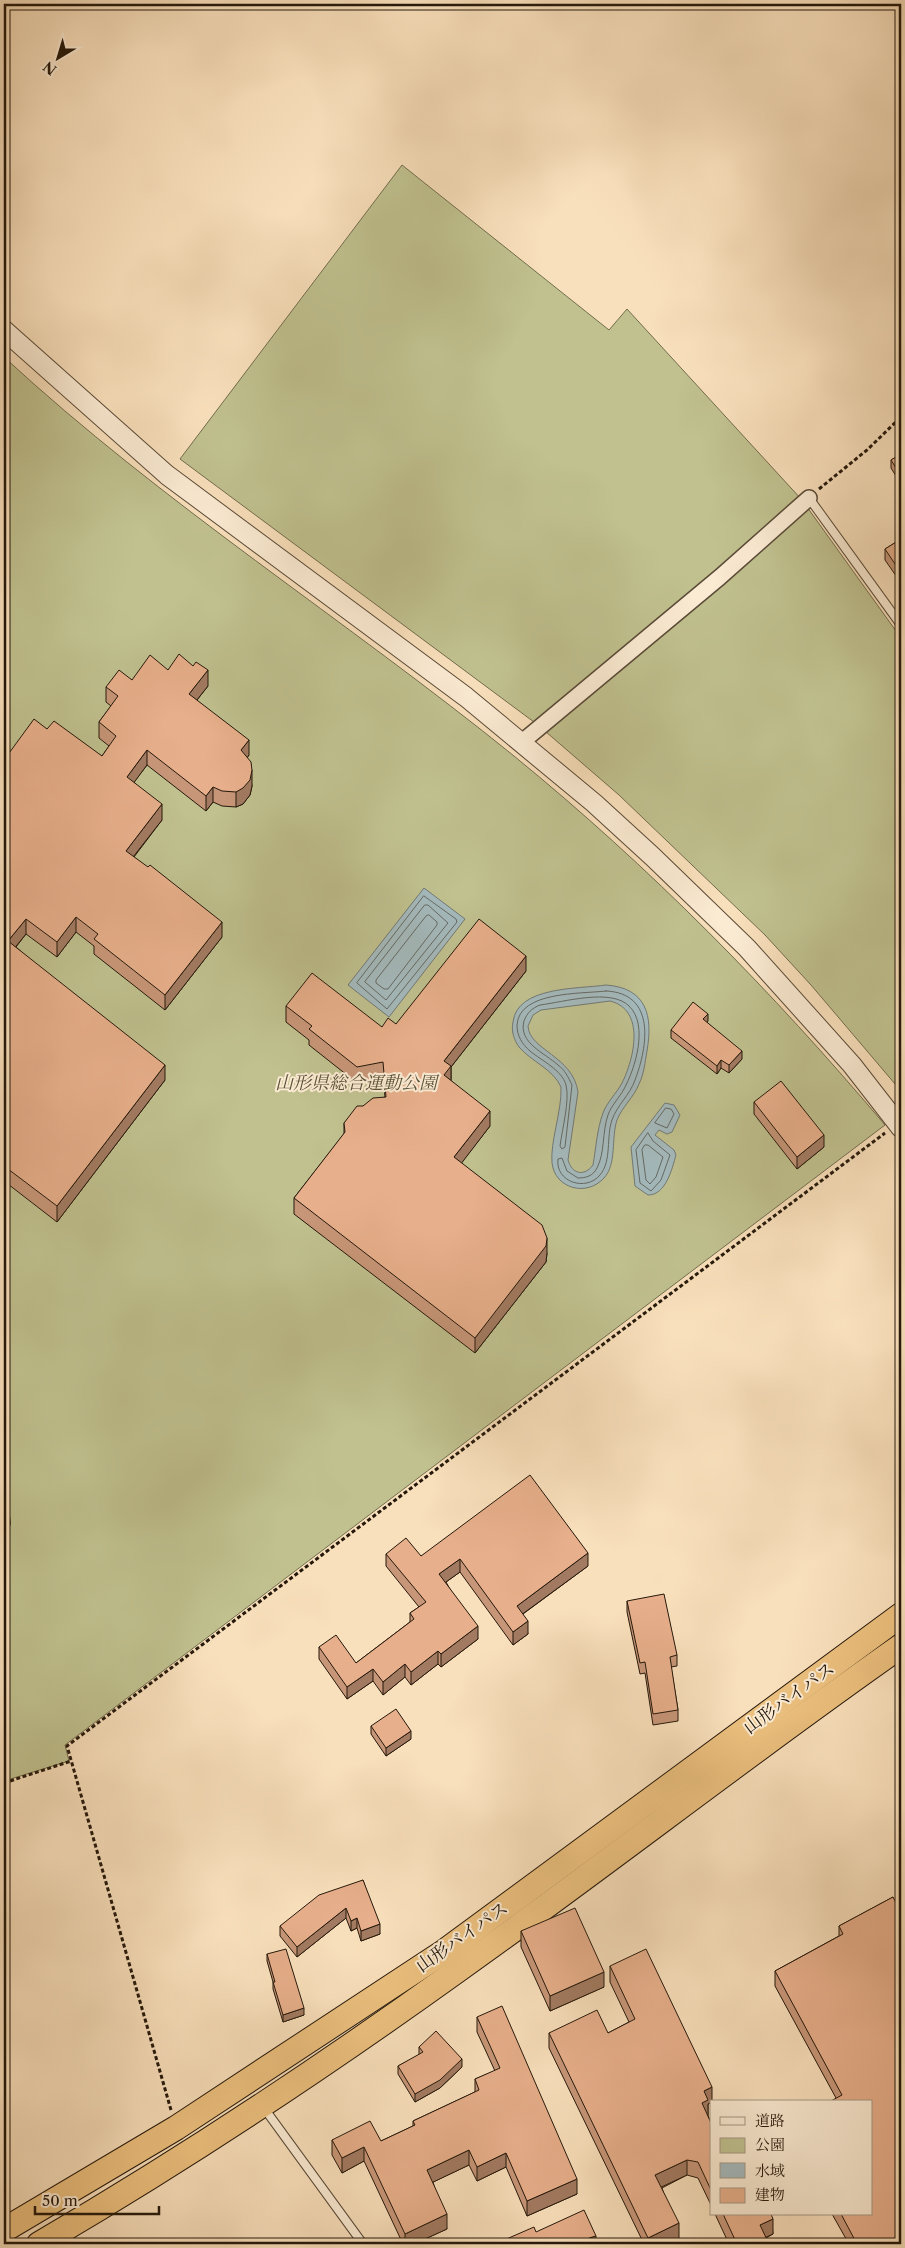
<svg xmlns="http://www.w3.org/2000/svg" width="905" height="2248" viewBox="0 0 905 2248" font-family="'Libre Caslon Text','Noto Serif JP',serif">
<rect width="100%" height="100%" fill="#f9e0bc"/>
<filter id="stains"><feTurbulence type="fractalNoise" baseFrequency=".004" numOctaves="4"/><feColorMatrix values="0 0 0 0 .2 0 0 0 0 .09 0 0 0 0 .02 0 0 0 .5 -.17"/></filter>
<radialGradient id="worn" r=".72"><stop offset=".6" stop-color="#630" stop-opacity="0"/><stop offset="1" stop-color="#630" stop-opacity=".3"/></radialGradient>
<g fill="#c0c18f" stroke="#726c4d">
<path d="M402 165 609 330 627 309 802 500 901 638V1091L811 985 765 935 619 795 538 725 180 459Z"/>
<path d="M4 357C163 504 346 620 514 756 650 867 772 991 885 1125L65 1745 69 1761 4 1781Z"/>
</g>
<g fill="#a4babd" stroke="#717976" fill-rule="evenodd">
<path d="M424 888 465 919 389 1017 348 985Z"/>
<path d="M606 985C647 988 653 1016 647 1051 645 1062 644 1074 639 1084 634 1097 622 1107 617 1120 611 1138 617 1164 604 1178 587 1197 555 1189 552 1163 550 1142 562 1111 561 1087 553 1069 532 1062 519 1047 514 1040 511 1031 513 1022 517 986 579 989 606 985ZM610 1001C646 1010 634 1059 622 1083 616 1094 607 1102 603 1113 597 1129 596 1148 593 1165 584 1177 572 1174 568 1160L578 1092C573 1056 529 1050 528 1026L533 1015 541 1010Z"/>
<path d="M665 1103 674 1105 680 1115 672 1132 667 1134 659 1130 655 1135 674 1150 676 1155C672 1169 666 1195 648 1195L635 1186 631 1147Z"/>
</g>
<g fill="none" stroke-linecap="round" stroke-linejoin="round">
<g stroke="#646964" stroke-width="1">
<path d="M424 896 456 919 457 922 387 1009 357 983Z"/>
<path d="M425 905H428L448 923 386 1000 365 982Z"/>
<path d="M429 915 437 922V925L388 989H384L376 983V980L426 916Z"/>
<path d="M606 991C656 993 648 1046 635 1080 630 1095 617 1105 612 1120 606 1136 612 1161 600 1175 586 1192 555 1182 558 1159L562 1158 567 1171 578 1178C586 1178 593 1176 597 1168 605 1153 602 1132 608 1115 611 1106 619 1098 624 1089 635 1069 649 1025 629 1006 611 988 564 1002 540 1005 532 1008 527 1013 524 1021 518 1043 545 1053 558 1065 565 1070 568 1077 572 1085L565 1147 562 1149 560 1146C562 1130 570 1100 566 1085 562 1070 542 1061 530 1051 522 1044 517 1036 517 1025 519 991 581 994 606 991Z"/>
<path d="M666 1108 671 1109 674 1114 667 1128 655 1123Z"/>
<path d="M648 1133 653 1141 670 1155 661 1180 651 1191 640 1183 636 1150Z"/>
<path d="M645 1145H648L663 1157 656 1177 650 1184 646 1180 642 1150Z"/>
</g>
<g stroke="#5a4a37" stroke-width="10">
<g id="service">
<path d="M809 498 901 625"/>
<path d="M4 1509 6 1523 4 1529"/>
<path d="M264 2108 363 2244"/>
</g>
</g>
<g stroke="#5a4a37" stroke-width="18">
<path id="minor" d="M522 742 720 577 809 498"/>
</g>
<g stroke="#5a4a37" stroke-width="21">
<path id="tertiary" d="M4 330 167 475 466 697 594 803 653 857 747 948 852 1065 901 1128"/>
</g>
<g stroke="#25180b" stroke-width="26">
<g id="trunk">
<path d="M4 2230 176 2128 445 1951 901 1615"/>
<path d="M39 2244C183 2160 323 2067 458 1970 607 1864 751 1751 901 1646"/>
</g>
</g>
<g stroke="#25180b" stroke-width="3" stroke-dasharray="4 2.5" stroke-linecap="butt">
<path d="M819 489 867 450 901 417"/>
<path d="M4 1783 71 1761"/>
<path d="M171 2110 67 1746 885 1133"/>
</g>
<use href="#service" stroke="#fbebd3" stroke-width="8"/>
<use href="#minor" stroke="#fbebd3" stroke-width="15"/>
<use href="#tertiary" stroke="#fbebd3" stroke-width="19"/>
<use href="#trunk" stroke="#ecc07e" stroke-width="24"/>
</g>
<g fill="#c79678" stroke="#25180b">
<path d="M901 454V484L891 468V460Z"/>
<path d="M901 539V583L885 560V549Z"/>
<path d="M168 670 208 686 197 700 249 755 247 758 252 786 250 795 243 804 236 807 222 806 213 802 206 811 147 765 134 782 162 820 134 857 222 937 165 1010 94 954V946L76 932 57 957 26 934 16 947 165 1080 57 1222 4 1181V760L47 729 102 756 109 746 99 738V722L111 706 106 702V687Z"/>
<path d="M526 971 451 1067V1081L490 1126 461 1163 547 1253 546 1262 475 1353 294 1214V1198L344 1134V1123L363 1106 385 1097 383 1078 357 1083 309 1045V1040L286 1022V1006L382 1027 396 1024Z"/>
<path d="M708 1021 707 1022 742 1059 729 1073 721 1068 717 1074 671 1038V1030Z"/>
<path d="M754 1102 824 1147 797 1169 754 1114Z"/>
<path d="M386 1554 421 1556 588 1566 523 1614 528 1634 513 1645 460 1572 446 1582 478 1639 441 1667 438 1664 411 1685 405 1677 383 1695 373 1681 347 1699 319 1659V1647L356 1663 410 1622V1613L419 1607 386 1566Z"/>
<path d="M627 1601 677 1655V1666L671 1667 678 1710V1721L653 1725 645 1673 640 1674 627 1612Z"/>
<path d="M371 1726 411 1739 386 1756 371 1734Z"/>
<path d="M363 1880 380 1934 361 1941 357 1928 351 1931 346 1918 297 1957 280 1936V1926Z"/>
<path d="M893 1897 901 2244H849L832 2214H871L836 2098 775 1986V1971L839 1936V1926Z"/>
<path d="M521 1931 604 1987 550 2011 521 1947Z"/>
<path d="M267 1954 304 2015 283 2022 273 1989V1982L267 1961Z"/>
<path d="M610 1966 712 2102 708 2104V2115L711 2123V2205L698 2178 687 2175 662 2188 679 2239 668 2244H644L549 2048V2033H608L629 2022 610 1982Z"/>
<path d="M477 2017 577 2194 527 2216 506 2167 477 2181 469 2165 433 2182 447 2229 414 2244H403L364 2161 342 2173 332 2155V2140L381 2141 413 2126V2121L475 2092V2079L495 2071 477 2032Z"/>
<path d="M419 2047 462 2067 440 2088 415 2102 398 2074V2066L419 2055Z"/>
<path d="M715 2214H771L773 2234 766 2238 769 2244H729Z"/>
</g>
<g fill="#a27a61" stroke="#25180b">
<path d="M208 670V686L189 710V694Z"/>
<path d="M249 740V755L241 766V750Z"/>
<path d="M147 750V765L127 792V777Z"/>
<path d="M252 770V786L250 795 243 804 236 807V792Z"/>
<path d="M213 787V802L206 811V796Z"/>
<path d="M162 804V820L126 866V851Z"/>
<path d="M76 917V932L57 957V942Z"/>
<path d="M26 919V934L8 956V941Z"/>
<path d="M222 922V937L165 1010V995Z"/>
<path d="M526 956V971L451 1067V1082L444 1091V1061Z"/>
<path d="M708 1014V1021L703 1027V1019Z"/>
<path d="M742 1051V1059L729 1073V1065Z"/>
<path d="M721 1060V1068L717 1074V1066Z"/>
<path d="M165 1065V1080L57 1222V1206Z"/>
<path d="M490 1111V1126L454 1173V1157Z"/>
<path d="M824 1135V1147L797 1169V1157Z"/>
<path d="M547 1238V1253L546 1262 475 1353V1338Z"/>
<path d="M588 1553V1566L517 1618V1606Z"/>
<path d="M460 1559V1572L439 1587V1574Z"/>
<path d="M528 1621V1634L513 1645V1632Z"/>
<path d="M478 1626V1639L441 1667V1654Z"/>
<path d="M438 1651V1664L411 1685V1672Z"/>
<path d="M405 1664V1677L383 1695V1682Z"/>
<path d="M373 1669V1681L347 1699V1687Z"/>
<path d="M411 1731V1739L386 1756V1748Z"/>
<path d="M346 1908V1918L297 1957V1947Z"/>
<path d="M357 1918V1928L351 1931V1921Z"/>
<path d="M380 1924V1934L361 1941V1931Z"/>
<path d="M604 1972V1987L550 2011V1996Z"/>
<path d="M304 2008V2015L283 2022V2015Z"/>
<path d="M462 2059V2067L440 2088 415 2102V2094Z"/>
<path d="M712 2087V2102L708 2104V2115L702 2118V2103L704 2091Z"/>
<path d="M364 2147V2161L342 2173V2158Z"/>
<path d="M469 2150V2165L427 2185V2170Z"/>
<path d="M506 2153V2167L477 2181V2167Z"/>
<path d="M687 2160V2175L655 2190V2175Z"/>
<path d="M577 2179V2194L527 2216V2201Z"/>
<path d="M447 2214V2229L414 2244H405V2234Z"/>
<path d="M773 2219V2234L760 2240V2225Z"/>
<path d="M679 2223V2239L668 2244H648V2238Z"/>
<path d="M596 2236V2244H589V2238Z"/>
<path d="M901 2240V2244H893Z"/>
</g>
<g fill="#e7af8b" stroke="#25180b">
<path d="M901 454V476L891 460Z"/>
<path d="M901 539V573L885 549Z"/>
<path d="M179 654 193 666 196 662 208 670 189 694 249 740 241 750 251 762 252 770 250 780 243 788 236 792 222 791 213 787 206 796 147 750 127 777 162 804 126 851 148 867 150 865 222 922 165 995 94 939 98 934 76 917 57 942 26 919 8 941 165 1065 57 1206 4 1166V760L34 719 47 729 54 721 102 756 116 736 99 722 118 696 106 687 119 670 132 680 150 655 168 670Z"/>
<path d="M479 919 526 956 444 1061 451 1066 444 1075 490 1111 454 1157 542 1225 547 1238 546 1246 475 1338 294 1198 345 1132 344 1123 357 1106H363L373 1098 386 1097 383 1062 357 1067 309 1029 312 1026 286 1006 312 973 382 1027 388 1018 396 1024Z"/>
<path d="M693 1002 708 1014 703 1019 742 1051 729 1065 721 1060 717 1066 671 1030Z"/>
<path d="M781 1081 824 1135 797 1157 754 1102Z"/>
<path d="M530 1475 588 1553 517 1606 528 1621 513 1632 460 1559 439 1574 478 1626 441 1654 438 1651 411 1672 405 1664 383 1682 373 1669 347 1687 319 1647 336 1635 356 1663 414 1619 410 1613 426 1602 386 1554 406 1538 421 1556Z"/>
<path d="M664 1594 677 1655 670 1657 678 1710 653 1714 645 1662 640 1663 627 1601Z"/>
<path d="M396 1709 411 1731 386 1748 371 1726Z"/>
<path d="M363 1880 380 1924 361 1931 357 1918 351 1921 346 1908 297 1947 280 1926 319 1895Z"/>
<path d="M893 1897 901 1913V2240L893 2244H857L841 2214H871V2102H829L842 2095 775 1971 843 1934 839 1926Z"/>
<path d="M575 1908 604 1972 550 1996 521 1931Z"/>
<path d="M286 1949 304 2008 283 2015 273 1982H275L267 1954Z"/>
<path d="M646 1949 712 2087 704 2091 708 2100 702 2103 711 2123V2190L698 2162 687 2160 655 2175 679 2223 648 2238 549 2033 597 2010 608 2033 635 2019 610 1966Z"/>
<path d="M502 2006 577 2179 527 2201 506 2153 477 2167 469 2150 427 2170 447 2214 405 2234 364 2147 342 2158 332 2140 370 2121 381 2141 415 2125 413 2121 479 2090 475 2079 500 2068 477 2017Z"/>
<path d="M436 2031 462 2059 440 2080 415 2094 398 2066 423 2052 419 2047Z"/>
<path d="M584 2210 596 2236 589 2238 592 2244H495L534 2227 536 2232Z"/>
<path d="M723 2214H771L773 2219 760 2225 769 2244H737Z"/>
</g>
<g text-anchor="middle" stroke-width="4" stroke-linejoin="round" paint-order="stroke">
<g font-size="18" font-style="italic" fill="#5b5339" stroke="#fbebd3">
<text x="356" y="1089">山形県総合運動公園</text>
</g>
<g font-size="18" fill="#25180b" stroke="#fbebd3">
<text transform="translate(789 1698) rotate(-36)" y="6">山形バイパス</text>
<text transform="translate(462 1937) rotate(-35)" y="6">山形バイパス</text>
</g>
</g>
<rect width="905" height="2248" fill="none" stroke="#f9e0bc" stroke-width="20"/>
<rect x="5" y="5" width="895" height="2238" fill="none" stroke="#25180b" stroke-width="2.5"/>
<rect x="10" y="10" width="885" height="2228" fill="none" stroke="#25180b"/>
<rect x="710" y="2100" width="162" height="115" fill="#fbebd3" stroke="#a59783"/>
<rect x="720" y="2117" width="25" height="8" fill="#fbebd3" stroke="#a59783"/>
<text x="755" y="2126" font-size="15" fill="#25180b">道路</text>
<rect x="720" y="2138" width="25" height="15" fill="#c0c18f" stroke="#a59783"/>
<text x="755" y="2150" font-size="15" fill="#25180b">公園</text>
<rect x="720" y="2163" width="25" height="15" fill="#a4babd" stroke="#a59783"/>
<text x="755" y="2176" font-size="15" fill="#25180b">水域</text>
<rect x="720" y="2188" width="25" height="15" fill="#e7af8b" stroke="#a59783"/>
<text x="755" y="2200" font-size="15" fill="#25180b">建物</text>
<g transform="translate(58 58) rotate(218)" stroke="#fbebd3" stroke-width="4" paint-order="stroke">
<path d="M0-4L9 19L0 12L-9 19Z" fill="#25180b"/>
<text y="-8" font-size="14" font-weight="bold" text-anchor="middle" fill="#25180b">N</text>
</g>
<path d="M35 2206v8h124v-8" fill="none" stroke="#25180b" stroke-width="2.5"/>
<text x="42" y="2206" font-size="15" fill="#25180b" stroke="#fbebd3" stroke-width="4" paint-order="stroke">50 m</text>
<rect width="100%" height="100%" filter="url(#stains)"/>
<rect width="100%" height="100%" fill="url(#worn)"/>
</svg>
